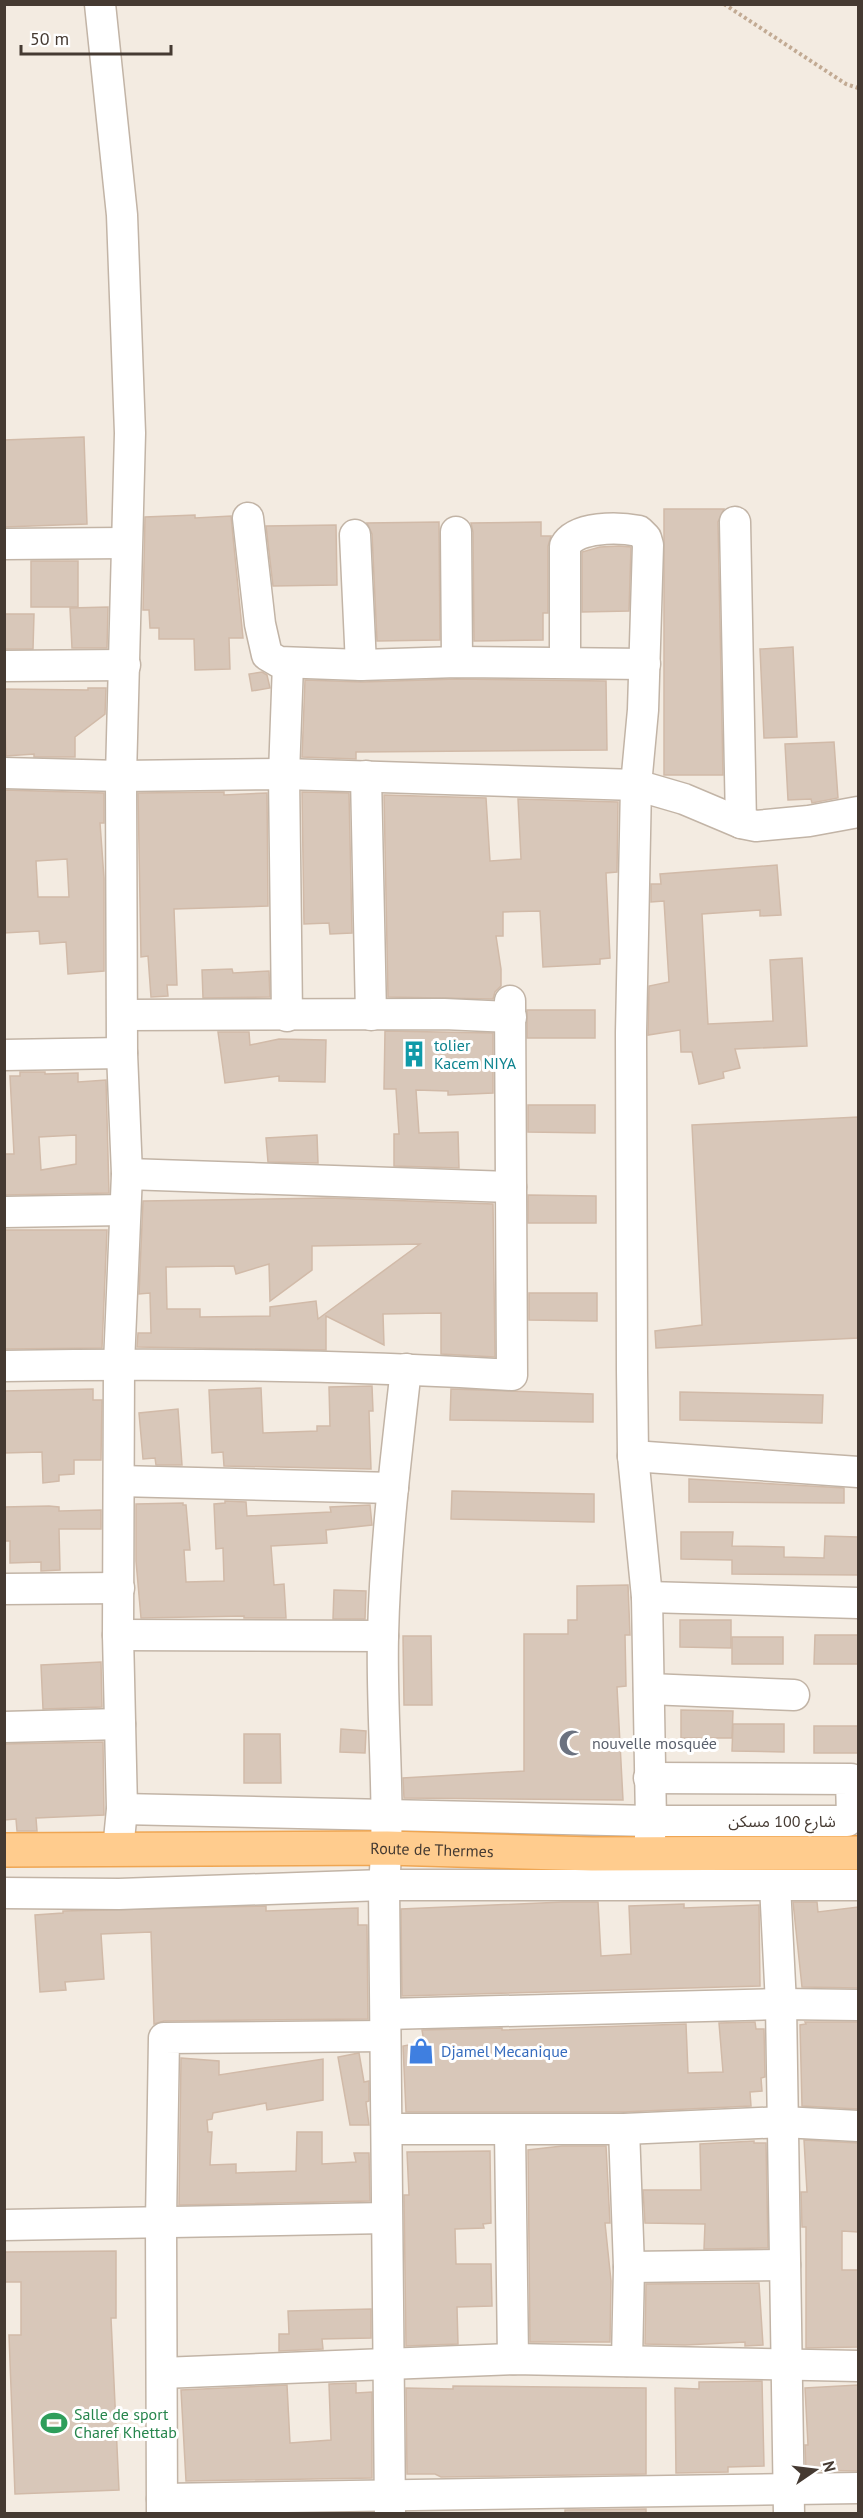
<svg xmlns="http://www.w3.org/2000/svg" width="863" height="2518" viewBox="0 0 863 2518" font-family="'PT Sans','Noto Sans Arabic',sans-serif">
<rect width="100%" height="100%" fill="#f3ebe1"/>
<g fill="#d8c7b9" stroke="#d1baa8" stroke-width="1.5" fill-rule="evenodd">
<path d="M84 437 87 524 4 527V440Z"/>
<path d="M664 509H724L718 522 723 775H664Z"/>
<path d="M195 515V518L231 516 243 638H229L230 669 195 670 194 639H159V628H150L149 610H143L145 517Z"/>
<path d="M439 522 440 640 377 641 372 534 367 523Z"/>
<path d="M541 522V536H551L548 546V613H543V640L474 641 473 532 471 523Z"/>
<path d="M336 525 337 585 273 586 266 526Z"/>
<path d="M619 546 631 547 629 611 582 612V552L600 547Z"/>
<rect x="31" y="561" width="47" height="46"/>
<path d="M108 607 107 648H72L70 608Z"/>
<path d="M4 614H34L33 649H4Z"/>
<path d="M793 647 797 737 764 738 760 649Z"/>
<path d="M262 672 267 675 270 688 252 691 249 674Z"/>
<path d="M457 679 606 681 607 750 356 752V759L302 757 305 680 362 682Z"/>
<path d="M88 688H106L105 714 75 737V757H34V754L6 756 4 689 88 690Z"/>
<path d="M834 742 838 798 812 803 811 799 788 800 785 744Z"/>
<path d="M4 790 104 793V823H100L104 878V971L68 974 66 942 40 944 39 931 4 933ZM67 859 69 897H38L36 861Z"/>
<path d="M224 792V795L267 793 268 906 174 909 177 985H167L168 996 151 997 148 956 141 957 138 793Z"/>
<path d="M302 792 349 793 352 933 330 934 329 923 304 924Z"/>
<path d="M384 795 486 798 490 861 521 859 518 799 618 802 617 872 606 873 610 958 600 959V964L543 967 540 911 503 912V936H496L501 969V986L495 992 493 999 388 997Z"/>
<path d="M777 865 781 915 760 916V910L702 914 708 1024 773 1021 770 960 802 958 807 1046 735 1049 740 1068 723 1072 724 1078 699 1084 692 1052H681L680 1030 648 1035 649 986 669 982 664 901 651 902V884H661L660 874Z"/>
<path d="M232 969 233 973 269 971 270 997 203 998 202 970Z"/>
<rect x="527" y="1010" width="68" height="28"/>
<path d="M385 1031 493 1033V1093L448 1095V1091L416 1090 419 1133 458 1132 459 1168 394 1166V1134H399L396 1089H384Z"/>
<path d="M218 1032H249L250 1045 279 1039 326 1040 325 1082 279 1081V1076L225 1083Z"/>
<path d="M20 1072H45V1074L78 1073V1082L106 1080 109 1193 4 1195V1154H14L10 1076H20ZM76 1135V1164L41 1170 39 1137Z"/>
<path d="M528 1105H595V1133L528 1132Z"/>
<path d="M858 1117V1338L656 1348 655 1331 702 1325 692 1125Z"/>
<path d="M317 1135 318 1163 268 1162 266 1138Z"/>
<path d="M528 1195 596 1196V1223H528Z"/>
<path d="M328 1198 493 1204 495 1357 441 1354V1313L383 1314 384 1345 326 1316V1350L137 1347 138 1333H151L150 1293 139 1294 143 1201ZM420 1244 318 1319 316 1301 270 1307V1316L200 1317V1309H167L166 1267 234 1266 236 1274 269 1264 270 1301 312 1270V1246Z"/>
<path d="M4 1230H107L102 1348 4 1349Z"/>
<path d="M529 1293H597V1321L529 1320Z"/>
<path d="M372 1386 373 1411H369L371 1469 224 1466 223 1452 212 1453 209 1390 261 1388 263 1433 317 1431V1426H330L329 1387Z"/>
<path d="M93 1389V1400H102L101 1460H74V1474L59 1475V1481L43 1483 42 1452 4 1453V1391Z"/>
<path d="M451 1389 593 1394V1422L450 1420Z"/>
<path d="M680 1392 823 1395 822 1423 680 1420Z"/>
<path d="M178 1409 182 1465H156L155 1458 143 1459 139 1413Z"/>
<path d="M689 1479 844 1488V1503L689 1502Z"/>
<path d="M452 1491 594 1494V1522L451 1519Z"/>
<path d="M225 1501 246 1502 247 1516 331 1512 330 1507 370 1505 372 1525 326 1530 327 1543 271 1546 274 1585 284 1584 286 1618H244V1616L141 1618 136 1561V1504L183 1503V1505H186L190 1550H184L186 1582 224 1581 223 1548 216 1549 214 1504 225 1503Z"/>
<path d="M49 1506 59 1507V1511L101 1510V1529H59L60 1570 41 1571V1562L10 1563V1541H4V1507Z"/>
<path d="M681 1532H733L732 1546 784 1547V1557L824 1558 825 1536 858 1537V1575L732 1574V1560L681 1559Z"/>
<path d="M628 1585 630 1635H625L626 1686 617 1687 623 1800 404 1798 403 1778 524 1771V1634H568V1620H577V1586Z"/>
<path d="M334 1590 366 1591 365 1619H333Z"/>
<path d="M680 1620H731V1648L680 1647Z"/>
<path d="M815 1635H858V1664H814Z"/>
<path d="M403 1636H431L432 1705H404Z"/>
<rect x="732" y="1637" width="51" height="27"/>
<path d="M101 1662 102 1707 43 1709 41 1665Z"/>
<path d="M681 1710 733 1711 732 1738H681Z"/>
<path d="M733 1724H784V1752L732 1751Z"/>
<rect x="814" y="1726" width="44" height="27"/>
<path d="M341 1729 366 1731 365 1753 340 1752Z"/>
<path d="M244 1734H280L281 1783H244Z"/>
<path d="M103 1742 104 1815 36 1818 37 1831H17L16 1819 4 1820V1744Z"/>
<path d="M563 1902H598L601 1956 631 1954 629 1906 684 1904V1908L759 1905 760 1986 402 1996 401 1909Z"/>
<path d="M793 1902H817L818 1912 858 1907V1988L802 1987Z"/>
<path d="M266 1906V1911L358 1908V1925H367L368 2019 164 2021 154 2024 151 1932 101 1934 104 1979 65 1982 66 1990 40 1992 35 1915 63 1913V1911Z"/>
<path d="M755 2022 756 2029H764L765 2077 761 2078 762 2091 750 2092 751 2106 624 2112H406L403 2046 424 2042 422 2030 502 2028V2030L686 2024 688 2073 723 2072 719 2023Z"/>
<path d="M805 2022H858V2109L802 2106 800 2025 806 2024Z"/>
<path d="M359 2053 364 2082 369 2081V2101L366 2102 369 2125H350L338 2057Z"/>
<path d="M181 2058 219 2061V2075L323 2059V2100L267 2110 266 2103 213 2113 212 2119 207 2120 208 2132H212L210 2165 236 2164V2173L296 2171 297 2132H322V2164L356 2162 354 2153H369L370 2201 179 2205Z"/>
<path d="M804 2140 858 2143V2232L842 2231V2270H858V2347L806 2348V2227H802L801 2192H807Z"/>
<path d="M754 2141V2143H766L768 2248 704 2249 705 2224 645 2223 643 2190H701L700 2144Z"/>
<path d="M562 2146H606L610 2223H605L611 2281 610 2342H530L528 2150Z"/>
<path d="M490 2151 491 2223 483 2224 484 2228 455 2229 456 2264H491L492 2306 457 2307 458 2344 406 2346 404 2195H409L407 2152Z"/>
<path d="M116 2251V2318H111L119 2490 15 2494 9 2335H21V2282H4V2252Z"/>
<path d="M759 2283 763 2345 745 2346V2342L685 2345 645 2344 646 2284Z"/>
<path d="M371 2309V2338L322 2339 323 2349 279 2351V2334H289L288 2311Z"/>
<path d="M762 2381 764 2466 728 2467V2472L676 2473 675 2388 699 2389V2382Z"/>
<path d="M356 2383V2393L372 2392V2478L186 2481 181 2390 287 2385 290 2443 331 2440 329 2384Z"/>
<path d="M858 2385V2471L806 2470 805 2445H808L805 2388Z"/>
<path d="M453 2386 646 2388V2474L441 2477 435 2474H407L406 2388 453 2389Z"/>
<path d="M646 2509V2514H565V2510Z"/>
</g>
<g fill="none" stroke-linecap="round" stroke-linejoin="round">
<g stroke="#c2b4a6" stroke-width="33">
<g id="minor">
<path d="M100 4 122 215 130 433 121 776 122 1053 127 1174 119 1364 118 1635 122 1809 118 1850"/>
<path d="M248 518 260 624 267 655 279 662 361 665 457 662 645 664"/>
<path d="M735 522 741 823"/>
<path d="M456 532 457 662"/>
<path d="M355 535 361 665"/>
<path d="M4 544 125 543"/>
<path d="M565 662V546C576 526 618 527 639 531L646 538 648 545 643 710 636 785 631 1033 632 1371 633 1456 647 1597 651 1821 649 1854"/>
<path d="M4 666 125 665"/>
<path d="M4 773 121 776 284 774 636 785 684 799 741 823 756 826 809 821 858 812"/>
<path d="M366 776 371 1015"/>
<path d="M123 1015 444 1014 511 1017"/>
<path d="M287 1016 284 774 288 664"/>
<path d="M4 1055 122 1053"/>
<path d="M127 1174 511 1187"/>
<path d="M4 1212 124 1210"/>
<path d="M4 1366C173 1363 343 1365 512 1375L510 1001"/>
<path d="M633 1456 858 1472"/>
<path d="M119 1481 393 1488"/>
<path d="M4 1589 119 1588"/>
<path d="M647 1597 858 1603"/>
<path d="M118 1635 383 1636"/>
<path d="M649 1689 794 1695"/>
<path d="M4 1727 120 1724"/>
<path d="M122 1809 651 1821H847L852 1817 851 1779 649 1778"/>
<path d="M775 1885 781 2004 789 2514"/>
<path d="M4 1893 119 1894 384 1885H858"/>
<path d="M386 2014 781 2004 858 2005"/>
<path d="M387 2129H624L783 2122 858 2126"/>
<path d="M624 2129 629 2267 627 2361"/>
<path d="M510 2130 513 2359"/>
<path d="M4 2225 386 2218"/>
<path d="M629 2267 785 2265"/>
<path d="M162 2373 513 2359 858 2366"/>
<path d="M162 2499 858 2488"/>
<path d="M162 2514 161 2221 164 2038 385 2036"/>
<path d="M390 2514 384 1885C391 1802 381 1719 383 1636 385 1547 396 1457 406 1369"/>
</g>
</g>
<g stroke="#efa653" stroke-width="36">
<g id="major">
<path id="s1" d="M4 1850 387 1848 592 1854 858 1853"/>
</g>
</g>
<path stroke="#c2aa93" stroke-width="4" stroke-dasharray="3 3" stroke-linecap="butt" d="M724 4 846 84 858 88"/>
<use href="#minor" stroke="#fff" stroke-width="30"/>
<use href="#major" stroke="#ffcc8e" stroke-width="33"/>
</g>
<defs>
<g id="building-bare" transform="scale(2.07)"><path d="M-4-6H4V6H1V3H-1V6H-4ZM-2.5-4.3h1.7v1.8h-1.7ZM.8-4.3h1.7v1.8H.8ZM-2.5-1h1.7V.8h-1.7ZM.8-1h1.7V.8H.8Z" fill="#0f9aa8" stroke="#fff" stroke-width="2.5" paint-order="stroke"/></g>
<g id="mosque-bare" transform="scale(2.07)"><path d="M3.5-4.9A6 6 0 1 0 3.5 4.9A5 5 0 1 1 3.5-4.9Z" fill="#6b7280" stroke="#fff" stroke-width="2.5" paint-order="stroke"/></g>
<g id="shop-bare" transform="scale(2.07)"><path d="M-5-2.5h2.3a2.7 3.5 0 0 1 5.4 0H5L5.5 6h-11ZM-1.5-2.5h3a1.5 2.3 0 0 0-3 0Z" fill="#3f7fe0" stroke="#fff" stroke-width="2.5" paint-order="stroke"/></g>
<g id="stadium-bare" transform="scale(2.07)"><path d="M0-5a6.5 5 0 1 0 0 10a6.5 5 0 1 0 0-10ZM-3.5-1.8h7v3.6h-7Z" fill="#2e9e5b" stroke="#fff" stroke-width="2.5" paint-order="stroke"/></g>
</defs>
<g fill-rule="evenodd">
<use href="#building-bare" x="414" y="1054"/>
<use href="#mosque-bare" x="572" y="1743"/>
<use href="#shop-bare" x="421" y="2051"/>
<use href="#stadium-bare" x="54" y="2423"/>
</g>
<g text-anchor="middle" stroke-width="6" stroke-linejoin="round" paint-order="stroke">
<g font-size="16" fill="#0d838f" stroke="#fff" text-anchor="start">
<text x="434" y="1051">tolier<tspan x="434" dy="18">Kacem NIYA</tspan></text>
</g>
<g font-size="16" fill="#5b616d" stroke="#fff" text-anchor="start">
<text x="592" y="1749">nouvelle mosquée</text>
</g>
<g font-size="16" fill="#453a32" stroke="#fff">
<text x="782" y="1827">شارع 100 مسكن</text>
<text dy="6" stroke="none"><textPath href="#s1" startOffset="428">Route de Thermes</textPath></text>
</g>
<g font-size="16" fill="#366cbe" stroke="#fff" text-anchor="start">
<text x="441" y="2057">Djamel Mecanique</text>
</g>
<g font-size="16" fill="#27864d" stroke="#fff" text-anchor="start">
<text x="74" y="2420">Salle de sport<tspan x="74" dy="18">Charef Khettab</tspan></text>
</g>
</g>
<rect width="863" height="2518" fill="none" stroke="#453a32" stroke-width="12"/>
<g transform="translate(815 2470) rotate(76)" stroke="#ffffff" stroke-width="4.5" paint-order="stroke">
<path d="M0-4.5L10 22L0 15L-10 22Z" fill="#453a32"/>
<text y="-9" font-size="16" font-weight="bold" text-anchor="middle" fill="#453a32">N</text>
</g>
<path d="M21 45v9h150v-9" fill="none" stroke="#453a32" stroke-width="3"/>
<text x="30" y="45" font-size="18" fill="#453a32" stroke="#ffffff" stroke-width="4.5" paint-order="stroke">50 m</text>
</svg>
